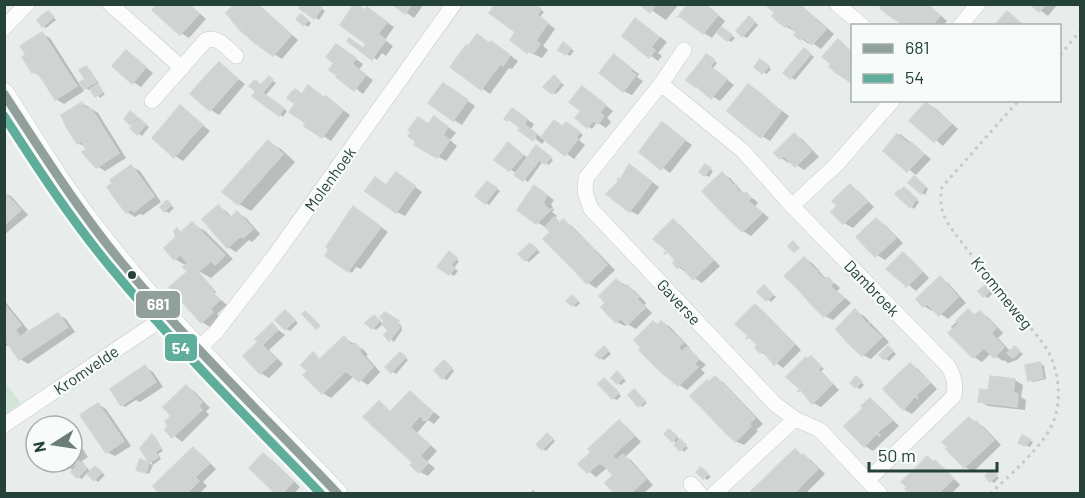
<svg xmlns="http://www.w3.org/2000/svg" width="1085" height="498" viewBox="0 0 1085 498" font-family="Barlow,sans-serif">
<rect width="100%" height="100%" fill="#e8edeb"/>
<path fill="#d1e6d8" d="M5 383 21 403 5 414H4Z"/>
<g fill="#0003">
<path d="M155 4H189L206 19 189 38 181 33Z"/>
<path d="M236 4H258L298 40 282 59 274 54Z"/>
<path d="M315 4 325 11 319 20 301 8Z"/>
<path d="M394 4H424L414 18Z"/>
<path d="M533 4 544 12 540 17 555 29 543 46 548 50 542 58 527 51Z"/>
<path d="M642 4H679L666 20Z"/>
<path d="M705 4 725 21 712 38 704 33Z"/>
<path d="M769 4H800L834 34 821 49 811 42 809 44 796 35 798 32 795 29 794 31 785 26 777 12Z"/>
<path d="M881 4H928L947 21 943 26H905Z"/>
<path d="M1032 4H1058L1048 16Z"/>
<path d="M366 11 375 14 394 27 385 40 393 46 386 56 382 53 377 60 349 41 364 49H372L373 47Z"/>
<path d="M48 12 56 20 46 28 43 26Z"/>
<path d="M305 18 311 23 308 27 298 19Z"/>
<path d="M753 20 758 25 747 38 743 36Z"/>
<path d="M644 25 667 42 658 53 662 56 658 61 624 35Z"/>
<path d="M726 31 735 38 731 42 728 40Z"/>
<path d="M42 34 50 38 84 91 64 104 56 99 42 77 33 72Z"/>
<path d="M838 41 852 51V82L843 77 824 57Z"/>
<path d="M490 44 499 47 518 61 512 69 509 68 490 94 452 67Z"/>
<path d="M567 46 574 51 570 56 560 49Z"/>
<path d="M344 51 363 64 359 70 373 80 363 94 331 69 334 66 342 71Z"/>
<path d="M127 52 153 73 141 87 133 82Z"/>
<path d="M808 52 814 57 795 80 785 73Z"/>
<path d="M614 56 639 74 637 77 643 81 632 95 623 91Z"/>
<path d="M710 58 717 63 713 68 734 85 720 101 689 80 704 60Z"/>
<path d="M764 63 771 69 767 74 763 72Z"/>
<path d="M219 64 245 84 219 115 211 110Z"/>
<path d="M86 68 90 70 99 84 96 85 105 94 100 98 92 88 89 90 86 88Z"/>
<path d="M554 77 564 85 556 94 553 92Z"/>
<path d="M269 78 276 83 265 96 287 111 283 117 254 96 258 91 251 86H262Z"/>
<path d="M749 86 789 116 770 141 762 136Z"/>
<path d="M583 88 613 111 607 118 611 122 606 128 597 122 592 129 577 118 583 111Z"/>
<path d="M451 89 475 106 462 125 454 120Z"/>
<path d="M326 97 350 115 331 141 320 134 324 98Z"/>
<path d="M82 103 98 113 126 158 105 171 97 166 87 148 78 143 67 125Z"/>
<path d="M927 104 935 108 958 129 943 146 912 120Z"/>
<path d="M181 107 210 131 183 161 175 156Z"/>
<path d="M513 110 534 124 531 129 542 138 554 122 563 128 570 126 583 135 579 140 585 145 574 159 546 139 542 144 517 124 506 119Z"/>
<path d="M134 115 149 127 142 136 132 128 134 126 126 119Z"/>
<path d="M443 123 456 133 450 140 457 146 446 161 416 144 429 126Z"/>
<path d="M670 129 692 145 670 173 641 152Z"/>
<path d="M900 134 931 159 916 175 885 151Z"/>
<path d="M794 135 802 139 819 157 804 170 791 161 789 163 781 158 776 153Z"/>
<path d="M268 142 281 149 295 162 251 211 239 204Z"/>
<path d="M508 144 528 158 540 149 553 160 549 165 543 161 528 182 510 169Z"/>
<path d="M630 166 659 187 638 215 630 211 614 190Z"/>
<path d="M132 167 140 171 161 202 143 215 140 214 135 217 127 212Z"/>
<path d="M709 168 713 171 709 177 705 175Z"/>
<path d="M722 174 730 178 745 195 754 199 758 203 755 206 769 218 751 236 743 231 704 191Z"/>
<path d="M404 179 422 192 405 216 397 212 386 186Z"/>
<path d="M918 180 928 189 925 195 910 183Z"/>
<path d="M491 185 500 191 489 205 486 203Z"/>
<path d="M850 186 858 191 874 207 853 228 844 223 833 212 839 206Z"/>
<path d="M904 189 919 202 914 209 898 194Z"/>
<path d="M543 192 554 200 551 204 554 210 552 212 557 216 554 219 561 224 563 221 572 226 615 270 596 288 588 283 545 239 552 232 546 226 545 227 537 222Z"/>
<path d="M4 193 11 196 28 215 4 235Z"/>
<path d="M167 202 174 208 169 213 165 211Z"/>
<path d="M218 207 226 211 232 218 238 213 246 218 260 234 252 242 249 240 236 252 228 247 204 219Z"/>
<path d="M362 213 388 232 361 269 356 267 352 273 349 271Z"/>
<path d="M876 220 885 225 903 243 885 260 877 255 858 237Z"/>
<path d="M673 221 681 226 720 266 702 283 678 267Z"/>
<path d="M192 224 205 231 233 259 211 278 197 270 216 292 214 294 227 305 217 314 220 317 210 327 202 322 187 274 193 278 187 266 175 259 177 230 182 233Z"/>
<path d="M534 247 540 252 529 262 526 260Z"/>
<path d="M449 253 459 261 454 268 458 271 454 276 439 267Z"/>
<path d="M903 254 911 259 929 278 916 291 888 268Z"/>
<path d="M804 258 812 263 827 280 836 284 840 288 837 291 851 303 833 320 825 316 786 276Z"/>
<path d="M940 278 948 283 966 303 948 319 934 309 932 311 924 306 918 299Z"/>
<path d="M617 280 635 291 646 303 644 305 652 313 636 329 627 324 625 326 617 322 607 303Z"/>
<path d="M986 286 994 292 988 298 984 296Z"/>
<path d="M764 287 776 297 771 302 760 292Z"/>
<path d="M573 297 580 303 576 307 573 305Z"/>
<path d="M4 300 28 330 22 335 23 337 58 315 66 319 75 332 28 364 20 359 9 344 4 348Z"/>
<path d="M755 306 763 311 801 350 783 368 761 352Z"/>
<path d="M855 311 864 316 889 342 871 359 863 355Z"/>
<path d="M968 311 976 315 980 313 988 317 1003 333 998 338 1011 352 1015 348 1023 354 1017 360 1008 363 1004 360 1003 361 991 353 982 362 974 357 951 327Z"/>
<path d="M286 312 298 323 290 331 286 329Z"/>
<path d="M385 314 401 325 402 330 394 342 386 335 391 331Z"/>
<path d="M374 316 383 324 376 330 373 328Z"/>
<path d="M662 322 670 327 690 348 688 350 706 365 701 369 705 373 687 390 670 379 641 350Z"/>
<path d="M272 325 285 335 269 350 283 364 269 378 261 373V342Z"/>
<path d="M344 338 363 349 368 355 366 356 380 372 368 385 354 376 331 398 323 393 305 375 310 371 303 365 313 354 321 360Z"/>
<path d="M889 348 896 354 889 361 885 358Z"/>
<path d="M607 350 611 354 604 360 600 358Z"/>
<path d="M403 355 408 360 396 374 387 367Z"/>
<path d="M811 357 824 369 821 371 839 390 821 407 813 403Z"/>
<path d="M1040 363 1044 366 1046 379 1033 382 1029 380Z"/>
<path d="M447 364 454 371 447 380 443 378Z"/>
<path d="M910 364 918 369 937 389 912 414 903 409Z"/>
<path d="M145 367 153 372 163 387 140 402 136 400 125 407 122 405Z"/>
<path d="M618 373 626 381 621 385 618 383Z"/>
<path d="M715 378 723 382 763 424 756 430 758 431 744 445 735 441 709 383Z"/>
<path d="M856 378 864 385 860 389 852 383Z"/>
<path d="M1015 380 1023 385 1021 397 1026 400 1025 410 988 406 980 401Z"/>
<path d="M607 382 621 396 617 400 613 398Z"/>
<path d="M187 387 195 392 210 408 206 411 209 415 182 442 167 430Z"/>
<path d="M411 393 432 410 422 421H426L434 412 440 417 434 424 428 420 417 433 437 451 427 462 435 468 428 476 420 472 379 403 392 413Z"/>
<path d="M637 393 647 403 642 407 639 405Z"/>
<path d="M870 400 878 405 899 426 873 451 865 446 846 426 865 408Z"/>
<path d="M98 404 106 409 131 446 115 456 107 452Z"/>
<path d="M969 419 984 427 1001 445 973 472 965 467 948 450Z"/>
<path d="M619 422 627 427 641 442 625 457 631 460 653 485 643 494H617L615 476 607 468 596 477 580 464Z"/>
<path d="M72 433 88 457 82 461 86 467 91 472 99 470 105 475 98 482 87 473 82 479 78 477 65 462H72Z"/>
<path d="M673 433 688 448 684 452 673 440Z"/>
<path d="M152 436 156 438 163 451 158 454 161 459 153 465 142 448Z"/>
<path d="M551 437 555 441 546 451 543 449Z"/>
<path d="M1023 437 1033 442 1030 447 1020 443Z"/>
<path d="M193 449 201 454 216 469 203 482 207 486 199 494H162Z"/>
<path d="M795 451 811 460 825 474 805 494H751Z"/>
<path d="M264 455 272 460 300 487 294 494H279Z"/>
<path d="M928 458 943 467 960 485 951 494H911Z"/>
<path d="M141 461 153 465 149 474 141 471Z"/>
<path d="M705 471 711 477 707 480 704 478Z"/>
<path d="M995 474 999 478 994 483 991 481Z"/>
<path d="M533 490 538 494H525L527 492 530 493Z"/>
</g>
<g fill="#cfd4d2" stroke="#d1d6d4" stroke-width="1.5">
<path d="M153 4H179L164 21 152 10 155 7Z"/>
<path d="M179 4H188L199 14 180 35 164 21Z"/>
<path d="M234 4H257L259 6 239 29 226 13Z"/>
<path d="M302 4H317L322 8 314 19 299 8Z"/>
<path d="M354 4H357L365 10 367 7 387 22 378 34 386 40 377 52 340 25Z"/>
<path d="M392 4H412L405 14Z"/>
<path d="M495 4H523L548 23 536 40 540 44 533 54 528 51 527 53 510 40 515 32 489 13Z"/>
<path d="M523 4H535L541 9 537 15Z"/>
<path d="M639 4H656L650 13Z"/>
<path d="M688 4H705L718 15 703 34 679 16 677 18Z"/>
<path d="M794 4H799L811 15 796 32 788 24 785 27 778 22Z"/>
<path d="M794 4 778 22 772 16 775 13 766 5Z"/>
<path d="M880 4H896L887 14 880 8 882 6Z"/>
<path d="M896 4H922L904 25 887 14Z"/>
<path d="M922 4H927L940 16 931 26H903Z"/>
<path d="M1030 4H1046L1039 12Z"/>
<path d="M259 6 275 20 255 43 239 29Z"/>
<path d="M48 11 54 17 48 22 42 15Z"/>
<path d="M1007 11 1024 26H994Z"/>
<path d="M301 14 308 20 303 26 296 19Z"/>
<path d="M42 15 48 22 42 27 37 20Z"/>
<path d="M811 15 826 29 812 45 803 37 800 40 794 35Z"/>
<path d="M749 16 755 22 742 37 736 31Z"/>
<path d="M635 18 659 37 651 47 655 50 649 58 622 36Z"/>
<path d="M275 20 291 35 273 56 255 43Z"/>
<path d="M722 27 732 35 727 41 717 33Z"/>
<path d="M42 32 53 49 27 65 22 57 26 55 20 46Z"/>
<path d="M477 34 489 43 491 41 510 55 503 66 500 64 481 90 450 67 466 45 468 46Z"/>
<path d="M349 38 363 48 366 44 377 52 372 60 347 41Z"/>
<path d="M838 39 852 53 835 72 829 66 831 64 822 57Z"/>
<path d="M563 42 571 48 566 55 558 50Z"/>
<path d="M336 44 356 58 352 64 366 75 354 91 336 77 341 69 326 57Z"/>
<path d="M804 48 811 54 790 79 783 73Z"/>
<path d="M53 49 65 68 44 82 36 71 32 73 27 65Z"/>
<path d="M126 50 146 67 132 84 112 66Z"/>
<path d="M852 53V83L835 72Z"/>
<path d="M614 54 632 69 630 71 636 75 623 92 599 73Z"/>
<path d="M706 54 715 60 710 66 702 60Z"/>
<path d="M760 59 769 66 762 74 754 67Z"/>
<path d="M702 60 727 79 711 99 696 86 695 87 686 80Z"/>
<path d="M219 62 238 79 223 96 204 78Z"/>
<path d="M333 64 341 69 336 75 329 70Z"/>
<path d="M86 66 96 82 84 89 80 82 85 79 79 70Z"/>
<path d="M65 68 77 86 55 100 44 82Z"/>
<path d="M554 75 561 83 552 94 543 87Z"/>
<path d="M269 76 273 80 262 93 257 89Z"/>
<path d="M204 78 223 96 210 111 190 94Z"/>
<path d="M255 80 261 85 255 91 249 86Z"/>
<path d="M443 83 468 100 453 121 428 103Z"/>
<path d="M98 84 103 92 95 97 90 89Z"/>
<path d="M748 84 765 97 744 125 727 111Z"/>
<path d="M308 85 323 97 326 96 343 110 332 124 291 93 295 89 302 94Z"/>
<path d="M582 86 606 105 600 112 604 116 598 124 569 102Z"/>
<path d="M257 89 284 108 279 116 252 96Z"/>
<path d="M291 93 332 124 322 138 304 126V122L289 112 295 104 287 98Z"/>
<path d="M765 97 781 111 761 138 744 125Z"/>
<path d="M82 102 86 109 89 107 96 116 73 132 82 124 78 118 66 126 61 115Z"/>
<path d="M926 102 951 124 934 142 918 128 923 123 914 115Z"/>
<path d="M180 105 203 125 188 141 166 122Z"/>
<path d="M512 108 527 119 524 124 537 134 533 141 518 130 520 128 509 119 507 121 504 119Z"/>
<path d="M130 111 137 117 130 125 124 119Z"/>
<path d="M581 111 593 121 587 128 575 118Z"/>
<path d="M914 115 923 123 918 128 909 121Z"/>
<path d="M96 116 108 136 86 149 81 141 77 144 75 140 87 132 83 126 73 132Z"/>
<path d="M434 116 448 127 443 135 450 140 437 158 414 145 416 142 408 136 411 132 408 130 418 117 428 124Z"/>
<path d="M78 118 82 124 70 133 66 126Z"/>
<path d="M139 118 146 124 137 135 130 128Z"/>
<path d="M554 120 578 139 565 156 541 137Z"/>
<path d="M166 122 188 141 174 158 152 138Z"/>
<path d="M566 122 580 132 576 137 562 127Z"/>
<path d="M662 122 685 140 673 155 650 137Z"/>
<path d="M83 126 87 132 75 140 70 133Z"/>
<path d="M794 133 811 151 795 167 784 156 780 159 774 153Z"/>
<path d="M897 134 909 144 911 142 924 154 907 172 883 151Z"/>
<path d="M108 136 119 153 96 168 82 152Z"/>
<path d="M650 137 673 155 661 170 639 152Z"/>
<path d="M268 140 283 154 238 205 222 192Z"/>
<path d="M508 142 523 155 509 171 494 160Z"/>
<path d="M536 145 551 157 545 164 539 160 535 166 526 159Z"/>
<path d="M526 159 535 166 523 181 514 175Z"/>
<path d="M629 164 652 182 641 197 617 178 620 180Z"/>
<path d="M705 164 711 168 704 176 699 172Z"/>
<path d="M131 165 143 181 116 200 107 187 112 183 110 180Z"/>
<path d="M396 172 415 186 396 213 365 191 375 177 386 185Z"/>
<path d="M722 172 734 186 737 184 715 205 702 191Z"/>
<path d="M914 176 925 186 921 194 908 183Z"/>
<path d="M617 178 641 197 629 212 606 194 619 181Z"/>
<path d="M143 181 154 196 134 212 132 209 126 213 116 200Z"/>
<path d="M487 181 497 188 485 204 475 196Z"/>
<path d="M737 184 735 187 743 195 746 192 751 198 729 219 715 205Z"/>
<path d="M850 184 867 202 843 224 831 212 837 206 832 201Z"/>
<path d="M534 185 547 195 543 203 549 210 553 208 536 224 517 210Z"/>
<path d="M904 187 917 199 912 204 900 191Z"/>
<path d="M899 190 913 205 910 208 895 194Z"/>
<path d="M4 192 21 210 4 225Z"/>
<path d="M167 200 171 205 164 212 160 207Z"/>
<path d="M748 201 762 213 742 232 729 219Z"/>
<path d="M218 205 230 218 237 211 253 229 243 238 241 236 227 248 202 219Z"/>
<path d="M353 206 381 227 352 266 326 247Z"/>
<path d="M554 217 560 223 550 232 545 227Z"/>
<path d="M876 218 896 238 875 257 856 237Z"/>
<path d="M563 219 578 234 558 254 543 239Z"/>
<path d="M673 219 686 233 664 254 667 251 653 239Z"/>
<path d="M192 222 222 252 198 272 180 255 174 260 164 248 176 237 174 231 177 228 180 233Z"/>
<path d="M686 233 700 247 677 268 673 263 675 260 668 252 664 254Z"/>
<path d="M578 234 593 249 573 269 558 254Z"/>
<path d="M793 241 799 248 794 252 788 246Z"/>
<path d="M530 243 537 249 525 261 518 254Z"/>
<path d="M700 247 713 260 693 280 681 266 677 268Z"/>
<path d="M329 249 352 266 348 272 325 256Z"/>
<path d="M593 249 607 265 587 284 573 269Z"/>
<path d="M449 251 457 258 451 265 443 259Z"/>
<path d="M222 252 225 255 215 265 211 261Z"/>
<path d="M903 252 922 272 905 288 906 286 886 269Z"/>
<path d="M804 257 816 271 819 269 798 289 784 276Z"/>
<path d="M443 259 455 268 449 275 437 267Z"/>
<path d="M189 262 214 290 208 294 183 267Z"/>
<path d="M819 269 817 272 825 280 828 277 833 283 811 304 798 289Z"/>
<path d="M187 272 208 294 212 291 220 300 210 309 213 312 201 323 169 287Z"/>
<path d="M940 276 958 297 939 316 927 304 923 307 916 299Z"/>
<path d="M616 279 624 287 627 285 633 291 608 315 601 307 605 303 599 296Z"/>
<path d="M986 284 991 290 983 297 978 291Z"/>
<path d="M764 285 773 295 766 301 757 292Z"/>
<path d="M830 286 844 298 824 317 811 304Z"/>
<path d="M633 291 639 297 637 299 645 308 627 325 620 318 616 323 608 315Z"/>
<path d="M572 295 578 301 572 306 566 301Z"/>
<path d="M4 304 21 325 4 338Z"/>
<path d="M755 304 768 318 746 339 748 336 735 324Z"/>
<path d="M855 309 867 324 870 322 848 343 836 329Z"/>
<path d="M968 309 974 315 980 311 988 319 961 346 948 333 959 323 956 321Z"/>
<path d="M285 310 295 320 285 330 275 320Z"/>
<path d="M305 311 320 326 316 329 302 314Z"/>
<path d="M385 312 399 321 397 323 400 327 389 341 384 335 388 331 382 324 384 321 380 317Z"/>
<path d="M58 313 68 327 19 360 4 338 15 329 20 337Z"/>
<path d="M374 315 380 321 372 329 365 323Z"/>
<path d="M768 318 782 332 760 353 755 348 757 345 749 337 746 339Z"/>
<path d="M988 319 996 328 991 333 1004 347 994 358 984 348 973 358 961 346Z"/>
<path d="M653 321 657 325 661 321 673 333 647 358 639 350 641 348 634 340Z"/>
<path d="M870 322 868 325 882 337 862 356 848 343Z"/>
<path d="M272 323 278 330 262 345 276 359 260 374 243 356 258 342 255 339Z"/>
<path d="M782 332 794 345 774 365 763 351Z"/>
<path d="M673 333 683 343 678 347 682 352 661 372 647 358Z"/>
<path d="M344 336 352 346 355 343 361 349 359 351 373 367 359 382 346 371 322 394 303 375Z"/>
<path d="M604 346 608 351 600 359 595 355Z"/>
<path d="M888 346 893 351 884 360 879 355Z"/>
<path d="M1015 346 1020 351 1013 358 1007 353Z"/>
<path d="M687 347 699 359 694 364 698 367 678 386 661 372Z"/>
<path d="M313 352 319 359 307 371 301 365Z"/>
<path d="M400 352 406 357 391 373 385 367Z"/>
<path d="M811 356 821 366 818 370 807 359Z"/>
<path d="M806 357 819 371 797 392 800 389 786 377Z"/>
<path d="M444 360 452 368 442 379 434 370Z"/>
<path d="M1040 362 1043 378 1028 381 1025 365Z"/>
<path d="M910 363 930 383 916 395 918 399 896 376Z"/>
<path d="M145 365 156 382 131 399 120 382Z"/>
<path d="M617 371 623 378 617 384 611 378Z"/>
<path d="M819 371 832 384 812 404 801 390 797 392Z"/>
<path d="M715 376 728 389 705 411 690 396 707 380 708 382Z"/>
<path d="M856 376 862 382 855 388 850 383Z"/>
<path d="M896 376 918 399 915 396 903 410 883 389Z"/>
<path d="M990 376 1015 379 1013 393 1018 394 1017 407 978 402 980 389 988 390Z"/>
<path d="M604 378 619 393 612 399 598 384Z"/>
<path d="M120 382 131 399 121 406 110 389Z"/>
<path d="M186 385 202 402 199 406 202 410 172 438 165 430 168 426 165 421 171 416 163 407Z"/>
<path d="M634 389 645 401 638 407 628 395Z"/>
<path d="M728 389 742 404 719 426 705 411Z"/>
<path d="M410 391 433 412 425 420 420 416 410 427 430 445 420 456 428 463 419 473 410 465 413 463 363 417 379 401 390 412Z"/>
<path d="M870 398 892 421 877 432 880 436 858 413 863 408 861 406Z"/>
<path d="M98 403 124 441 106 453 80 415Z"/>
<path d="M742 404 755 418 749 424 751 426 735 442 719 426Z"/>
<path d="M858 413 880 436 876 434 864 447 844 426Z"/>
<path d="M969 417 974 422 976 421 994 440 979 454 955 430Z"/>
<path d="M619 420 634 436 602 465 600 463 587 473 578 464 591 452 588 449Z"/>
<path d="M669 429 677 436 672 442 664 434Z"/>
<path d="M955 430 979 454 964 468 946 449 948 448 942 442Z"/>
<path d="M547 433 553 439 542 450 536 445Z"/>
<path d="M152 434 161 448 155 452 158 457 149 463 140 448Z"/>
<path d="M1022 435 1030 439 1026 446 1018 443Z"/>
<path d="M72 439 81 452 74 456 79 462 68 469 64 462H72Z"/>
<path d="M680 439 686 445 680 451 674 445Z"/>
<path d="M193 447 209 464 195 477 199 481 186 494H160L153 486Z"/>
<path d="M795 449 801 455 803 454 818 469 803 484 781 462Z"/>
<path d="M263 453 293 482 284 491 287 494H276L249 468Z"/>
<path d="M623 454 646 479 630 494 603 464 613 456 616 460Z"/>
<path d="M927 456 933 462 935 460 953 479 938 494 915 469Z"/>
<path d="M140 459 149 463 146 473 136 470Z"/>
<path d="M81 462 87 468 77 478 71 472Z"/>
<path d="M781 462 803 484 794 494H783L766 477Z"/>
<path d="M95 466 102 472 94 481 87 474Z"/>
<path d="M701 467 708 474 703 479 696 472Z"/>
<path d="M915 469 938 494H909L905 489 907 487 901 482Z"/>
<path d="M991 470 997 475 990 482 985 476Z"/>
<path d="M613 475 630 494H615L605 483Z"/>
<path d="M766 477 783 494H754L751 491Z"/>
</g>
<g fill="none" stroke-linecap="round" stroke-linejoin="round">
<g stroke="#c5cac8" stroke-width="16">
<g id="minor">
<path d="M110 4 182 68"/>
<path d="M837 4 863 26"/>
<path d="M960 26 978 4"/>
<path d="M4 28 27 4"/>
<path d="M684 50 661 84 586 178 585 192 591 209 775 404 795 419 820 430 880 494"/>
<path d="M661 84 743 151 792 206 948 366C954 376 956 384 954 396L868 480"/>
<path d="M152 101 206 40C219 36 227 48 236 56"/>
<path d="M792 206 837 164 893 100"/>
<path d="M199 348 216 332 275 255 454 4"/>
<path d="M4 425 168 315"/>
<path d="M691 484 700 494"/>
<path d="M714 494 795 419"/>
</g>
</g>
<g stroke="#c5cac8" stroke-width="21">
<path id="tertiary" d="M4 93C33 138 60 184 93 226 166 322 255 406 338 494"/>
</g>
<g stroke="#c3ccca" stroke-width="3" stroke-dasharray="3 4.5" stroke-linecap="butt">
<path d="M1060 55 1080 31"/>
<path d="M990 494C1010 475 1031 457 1047 434 1063 410 1061 376 1048 351 1041 339 1031 329 1023 318 1003 293 982 269 963 244 948 224 937 213 942 187L1019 100"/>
</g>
<use href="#minor" stroke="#fcfcfc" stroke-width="15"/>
<use href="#tertiary" stroke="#fcfcfc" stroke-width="20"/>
<g stroke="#f7fbf9" stroke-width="14">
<path id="bus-1" d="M4 94C42 152 78 210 122 263 189 344 265 417 338 494"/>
</g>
<g stroke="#f7fbf9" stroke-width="14">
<path id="bus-2" d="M4 116C38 169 72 221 112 269 177 348 250 420 321 494"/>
</g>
<use href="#bus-1" stroke="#92a09c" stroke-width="9"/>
<use href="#bus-2" stroke="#5fad9b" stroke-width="9"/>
</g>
<circle fill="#24423a" stroke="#f7fbf9" stroke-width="2" cx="132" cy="275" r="5"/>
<g text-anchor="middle" stroke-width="4.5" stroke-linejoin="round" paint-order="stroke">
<g font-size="16" fill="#24423a" stroke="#f7fbf9">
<text transform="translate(330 179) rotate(-54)" y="6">Molenhoek</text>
<text transform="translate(872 288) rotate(46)" y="6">Dambroek</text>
<text transform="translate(1002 293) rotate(51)" y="6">Krommeweg</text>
<text transform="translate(679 302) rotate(47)" y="6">Gaverse</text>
<text transform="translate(86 370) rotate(-34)" y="6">Kromvelde</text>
</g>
</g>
<g stroke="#f7fbf9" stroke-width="2">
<rect x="135" y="290" width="46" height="29" rx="6" fill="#92a09c"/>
<rect x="164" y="333" width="34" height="29" rx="6" fill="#5fad9b"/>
</g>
<g font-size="16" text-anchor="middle" font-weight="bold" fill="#fff">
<text x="158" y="310">681</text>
<text x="181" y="354">54</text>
</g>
<rect width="1085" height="498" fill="none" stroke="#24423a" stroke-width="12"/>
<rect x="851" y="24" width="210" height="78" fill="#f7fbf9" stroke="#a3b1ad" stroke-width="1.5"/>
<rect x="863" y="44" width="30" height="9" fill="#92a09c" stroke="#a3b1ad" stroke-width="1.5"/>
<text x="905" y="54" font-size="18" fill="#24423a">681</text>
<rect x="863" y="74" width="30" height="9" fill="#5fad9b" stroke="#a3b1ad" stroke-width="1.5"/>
<text x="905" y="84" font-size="18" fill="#24423a">54</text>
<g transform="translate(54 444) rotate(258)"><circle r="28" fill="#f7fbf9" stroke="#a3b1ad" stroke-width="1.5"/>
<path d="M0-4.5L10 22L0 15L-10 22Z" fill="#697e78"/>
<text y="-9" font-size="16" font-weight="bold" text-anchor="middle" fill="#24423a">N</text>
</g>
<path d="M869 462v9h128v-9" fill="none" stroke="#24423a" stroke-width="3"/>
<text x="878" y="462" font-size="18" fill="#24423a" stroke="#f7fbf9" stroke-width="4.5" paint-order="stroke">50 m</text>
</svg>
